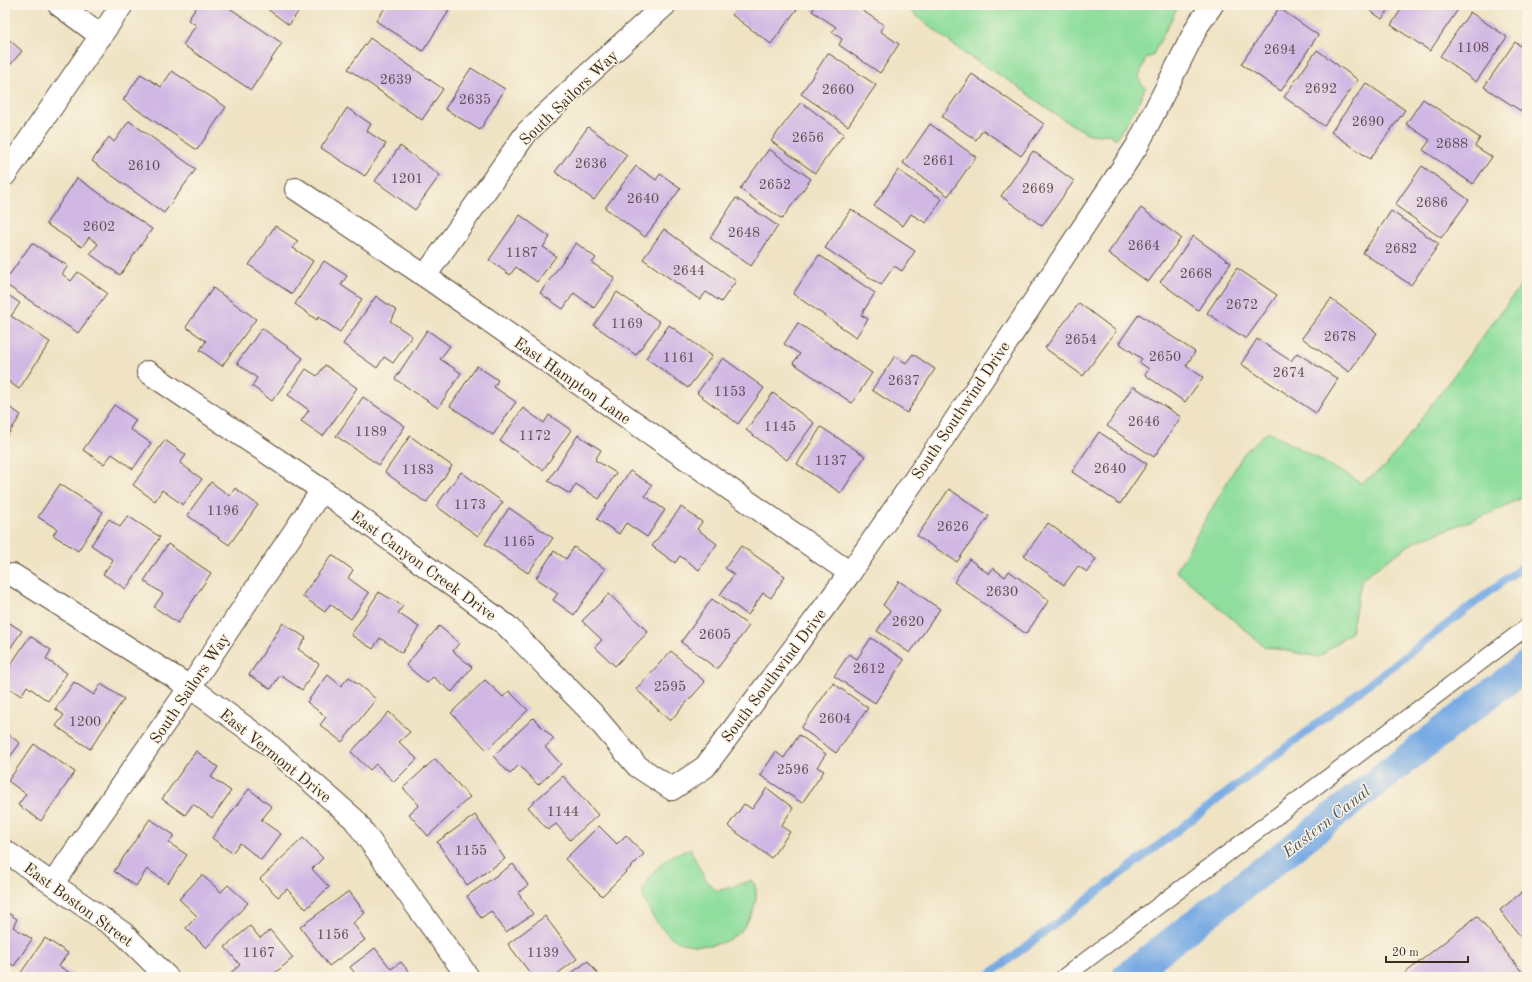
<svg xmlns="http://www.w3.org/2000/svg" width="1532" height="982" viewBox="0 0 1532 982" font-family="'Old Standard TT',serif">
<rect width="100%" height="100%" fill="#fcf5e5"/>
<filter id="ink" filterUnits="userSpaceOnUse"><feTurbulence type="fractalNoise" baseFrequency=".025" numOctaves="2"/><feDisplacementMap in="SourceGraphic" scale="8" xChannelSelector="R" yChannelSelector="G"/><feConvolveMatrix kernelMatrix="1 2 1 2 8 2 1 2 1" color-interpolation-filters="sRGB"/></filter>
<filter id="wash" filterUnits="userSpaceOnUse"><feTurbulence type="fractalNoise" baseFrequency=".012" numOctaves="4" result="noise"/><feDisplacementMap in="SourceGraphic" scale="16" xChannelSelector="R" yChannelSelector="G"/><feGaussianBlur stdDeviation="0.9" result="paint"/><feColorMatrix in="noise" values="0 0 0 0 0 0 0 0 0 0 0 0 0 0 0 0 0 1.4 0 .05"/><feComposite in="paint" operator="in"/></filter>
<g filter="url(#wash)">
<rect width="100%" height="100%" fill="#efe3c4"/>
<g fill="#8fde9d" stroke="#65845e">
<path d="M903 5H1179L1152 56 1146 58 1139 77 1141 84 1146 87 1131 116 1116 139 1109 134 1099 135 1089 134 1062 119 1011 82 965 54Z"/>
<path d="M1527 277V495L1491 513 1414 542 1362 578 1351 632 1319 657 1265 647 1176 571 1244 453 1268 431 1362 483 1386 466Z"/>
<path d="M690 848C697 863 704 883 718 891L753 880C759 895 756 906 748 920 737 941 717 947 694 945 689 944 684 944 679 942 667 936 657 924 650 912 646 905 642 897 643 889 644 885 648 880 651 876 664 859 670 856 690 848Z"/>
</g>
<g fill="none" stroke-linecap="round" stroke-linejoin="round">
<path stroke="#78aae4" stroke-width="8" d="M986 977 1527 563"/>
<path stroke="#78aae4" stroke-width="29" d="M1126 977 1527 665"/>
</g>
<g id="blocks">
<g fill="#d1b8e4">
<path d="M198 5H225L282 43 251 90 183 45 196 25 188 20Z"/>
<path d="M262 5H303L289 25Z"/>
<path d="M387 5H440L449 11 423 51 376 21Z"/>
<path d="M739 5H800L771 44 732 15Z"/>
<path d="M816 5H854L884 25 880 31 899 44 880 73 839 45 842 39 832 32 836 27 812 11Z"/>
<path d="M1362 5H1392L1382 19Z"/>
<path d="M1404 5H1461L1430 51 1391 25Z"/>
<path d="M1279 8 1318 35 1281 91 1241 64Z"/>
<path d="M1470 12 1507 37 1476 82 1440 56Z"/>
<path d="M5 36 22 51 5 71Z"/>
<path d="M370 38 443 89 422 120 348 69Z"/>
<path d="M1515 42 1527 50V109L1524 113 1484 87Z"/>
<path d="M1317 50 1358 80 1324 126 1284 97Z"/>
<path d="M828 53 876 85 848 126 801 94Z"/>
<path d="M471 68 505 89 480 130 445 109Z"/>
<path d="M172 71 226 107 197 150 123 100 141 74 161 87Z"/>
<path d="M972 74 1044 124 1021 156 983 130 976 140 942 117Z"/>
<path d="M1366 83 1405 110 1370 159 1331 132Z"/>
<path d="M1423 99 1480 138 1475 146 1492 157 1473 184 1423 150 1430 140 1406 124Z"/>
<path d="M801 102 844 134 815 173 771 141Z"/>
<path d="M347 108 371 124 367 131 386 144 365 176 321 148Z"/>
<path d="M129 121 196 169 164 213 92 161 109 137 114 142Z"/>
<path d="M930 124 976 157 948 196 903 163Z"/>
<path d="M588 127 627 155 594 200 555 172Z"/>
<path d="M400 146 440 175 415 210 375 181Z"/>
<path d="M769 149 811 179 782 219 740 189Z"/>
<path d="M1033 151 1074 181 1042 226 1001 196Z"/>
<path d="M636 166 656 180 660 174 681 188 645 237 605 208Z"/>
<path d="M1422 166 1469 200 1441 238 1395 205Z"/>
<path d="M898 170 942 199 926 223 911 214 903 226 874 206Z"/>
<path d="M77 178 152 229 120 275 90 254 98 244 89 237 82 247 46 224Z"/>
<path d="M736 198 778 226 751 266 710 238Z"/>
<path d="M1141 208 1181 238 1148 282 1108 253Z"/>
<path d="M851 209 915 251 902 271 894 266 881 285 825 248Z"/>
<path d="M1391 211 1439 244 1411 285 1363 253Z"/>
<path d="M520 215 550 237 543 247 556 256 537 282 516 267 510 275 489 260Z"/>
<path d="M275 226 298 241 293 248 313 261 292 294 249 265Z"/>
<path d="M664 229 736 281 721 302 706 292 700 300 643 259Z"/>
<path d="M1193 236 1231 263 1198 310 1160 282Z"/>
<path d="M32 243 68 266 62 274 71 281 78 272 107 293 78 333 5 284V281Z"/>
<path d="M576 243 596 258 592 263 615 278 594 308 574 293 563 309 540 293Z"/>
<path d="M819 255 875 293 861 315 868 319 856 337 793 294Z"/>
<path d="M324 261 347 276 341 285 362 299 340 332 318 317 317 320 295 304Z"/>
<path d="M1237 268 1277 295 1246 339 1207 313Z"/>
<path d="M213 288 256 319 222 366 200 350 206 341 186 327Z"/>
<path d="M617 292 660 322 636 355 594 325Z"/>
<path d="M5 293 20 303 11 316 50 342 19 389 5 379Z"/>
<path d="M376 296 397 311 390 321 412 336 393 363 384 357 377 368 343 344Z"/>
<path d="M1331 299 1377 333 1349 372 1302 338Z"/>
<path d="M1079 303 1116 331 1083 376 1045 348Z"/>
<path d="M1139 314 1195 352 1186 366 1203 377 1185 402 1145 375 1149 369 1139 362 1142 359 1119 343Z"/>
<path d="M798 323 872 373 852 403 793 363 800 354 784 344Z"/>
<path d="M669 325 712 356 688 388 646 358Z"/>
<path d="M262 328 303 358 272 401 252 386 257 378 237 363Z"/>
<path d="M427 330 450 346 440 359 461 373 438 408 395 379Z"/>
<path d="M1257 339 1291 361 1297 353 1338 379 1316 413 1241 364Z"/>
<path d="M913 354 935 369 907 413 872 390 895 356 906 363Z"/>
<path d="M723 358 764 388 738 424 697 393Z"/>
<path d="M325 365 357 388 323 436 301 421 309 410 288 395 306 369 317 376Z"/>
<path d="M477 366 498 380 494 387 516 402 493 435 450 406Z"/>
<path d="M1133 386 1181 417 1154 457 1107 426Z"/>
<path d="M773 393 814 423 787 460 746 430Z"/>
<path d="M363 397 405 426 379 465 336 436Z"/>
<path d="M5 404 21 415 5 439Z"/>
<path d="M114 405 136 420 130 429 151 443 133 469 112 454 104 464 83 450Z"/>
<path d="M523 408 544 423 549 415 571 430 543 470 500 441Z"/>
<path d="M821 427 865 456 841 493 797 464Z"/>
<path d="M1099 432 1147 464 1120 504 1072 472Z"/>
<path d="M578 435 601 450 595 460 616 473 599 499 576 484 570 494 548 481Z"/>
<path d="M410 436 452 466 426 503 385 472Z"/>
<path d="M165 440 186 455 180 463 202 479 183 505 162 490 155 501 133 485Z"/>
<path d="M630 471 652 485 645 496 665 510 647 537 626 523 619 534 597 519Z"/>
<path d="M461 472 503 502 478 536 436 506Z"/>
<path d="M211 482 230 496 235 488 258 505 229 545 187 515Z"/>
<path d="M60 484 103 512 78 551 53 535 57 529 38 517Z"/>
<path d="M949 489 989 516 957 562 917 536Z"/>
<path d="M681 507 702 522 697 529 717 544 699 570 680 556 675 563 652 546Z"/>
<path d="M509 508 553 538 528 573 485 544Z"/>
<path d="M128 516 160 537 126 589 103 574 113 560 91 545 109 519 120 527Z"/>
<path d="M1048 523 1096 559 1087 572 1078 566 1064 585 1024 556Z"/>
<path d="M168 544 211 573 178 623 154 607 163 594 144 581Z"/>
<path d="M741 546 785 576 771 598 763 593 748 615 720 595 734 574 725 568Z"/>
<path d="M574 547 605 569 574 615 553 600 558 593 536 578 554 551 566 559Z"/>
<path d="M332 555 353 570 348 578 369 593 351 619 330 604 325 612 302 596Z"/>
<path d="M969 559 989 574 993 568 1005 577 1009 571 1049 600 1026 634 954 582Z"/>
<path d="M899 581 940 609 910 653 877 631 890 611 883 605Z"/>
<path d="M379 592 403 606 398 613 419 627 402 653 380 638 373 649 351 635Z"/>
<path d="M609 594 648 632 615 666 595 647 602 640 582 621Z"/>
<path d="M712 599 749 626 717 669 681 642Z"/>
<path d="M5 620 22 631 5 656Z"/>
<path d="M283 623 306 638 298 649 319 664 302 690 280 675 271 689 249 675Z"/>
<path d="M439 626 459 643 453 651 472 667 452 692 433 677 427 683 406 665Z"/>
<path d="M30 636 51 650 46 659 67 673 48 701 27 686 21 696 5 685V673Z"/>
<path d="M871 638 904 660 875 703 834 676 849 654 857 659Z"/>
<path d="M671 651 705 682 670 721 636 689Z"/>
<path d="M328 675 341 686 349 677 376 699 342 742 320 725 326 717 307 702Z"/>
<path d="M485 680 503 697 509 691 528 710 487 750 451 713Z"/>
<path d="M74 682 94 695 101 684 124 699 90 749 56 726 64 715 55 709Z"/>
<path d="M833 683 868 708 836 753 801 728Z"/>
<path d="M389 712 410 732 399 742 417 759 394 782 376 764 370 770 351 752Z"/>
<path d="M533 718 554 739 545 747 561 764 538 785 519 765 510 774 493 756Z"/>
<path d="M5 732 20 743 5 764Z"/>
<path d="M799 735 826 754 817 767 824 771 802 803 760 775 776 752 784 758Z"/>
<path d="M34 744 75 772 41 821 18 805 26 794 8 781Z"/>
<path d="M196 751 218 767 211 777 231 791 212 818 193 804 185 815 162 799Z"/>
<path d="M435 759 470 797 428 836 409 814 419 805 403 788Z"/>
<path d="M563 776 598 815 570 840 556 824 548 830 528 807Z"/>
<path d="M767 788 793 808 781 826 790 832 771 858 728 826 744 804 752 809Z"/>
<path d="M249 789 272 807 261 820 281 834 261 860 240 843 232 853 212 838Z"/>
<path d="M475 815 505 859 467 885 437 842Z"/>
<path d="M150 819 174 835 169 843 187 855 168 883 147 869 136 886 114 871Z"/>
<path d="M599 826 617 844 626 835 644 854 602 896 565 859Z"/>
<path d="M303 838 323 858 312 869 329 887 306 909 287 889 278 897 260 879Z"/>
<path d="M513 864 528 885 518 893 533 914 506 932 491 911 481 918 467 896Z"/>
<path d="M202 875 221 892 228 885 248 903 206 948 186 928 197 916 179 899Z"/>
<path d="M1527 888V945L1500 910Z"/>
<path d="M349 891 365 913 353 923 365 940 329 966 300 927Z"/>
<path d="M5 911 17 919 13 927 32 939 14 966 5 960Z"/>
<path d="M545 916 577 959 553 977H533L508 944Z"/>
<path d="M1477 916 1526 977H1407L1404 974Z"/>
<path d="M250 926 260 938 270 930 293 958 270 977H230L228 975 240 965 225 947Z"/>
<path d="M45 938 68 953 59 966 76 977H18Z"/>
<path d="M375 948 391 969 401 962 413 977H358L350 967Z"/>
<path d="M588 961 600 977H566Z"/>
</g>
</g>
</g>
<g filter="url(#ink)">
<use href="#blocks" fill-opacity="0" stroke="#564637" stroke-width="1"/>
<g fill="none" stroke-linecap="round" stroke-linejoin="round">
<g stroke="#564637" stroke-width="18">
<path id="lane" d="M1064 977 1527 627"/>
</g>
<g stroke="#564637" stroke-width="24">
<g id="street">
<path d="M59 5 101 36"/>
<path d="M5 175 122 5"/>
<path d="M296 189 425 276 850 573"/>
<path d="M425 276 527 132 583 79 665 5"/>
<path d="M148 372 322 490 506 625 592 713 637 766 672 789 705 767 850 573 942 440 1137 146 1198 25 1212 5"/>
<path d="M13 575 190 687 267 743 354 819 468 977"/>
<path d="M5 851 123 933 167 977"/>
<path d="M53 883 190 687 322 490"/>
</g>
</g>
<use href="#lane" stroke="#fff" stroke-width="16"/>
<use href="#street" stroke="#fff" stroke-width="22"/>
</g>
</g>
<g text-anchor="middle" stroke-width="3" stroke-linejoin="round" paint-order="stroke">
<g font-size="14" fill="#604e50">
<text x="1473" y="52">1108</text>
<text x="1280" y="54">2694</text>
<text x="396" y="84">2639</text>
<text x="1321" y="93">2692</text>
<text x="838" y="94">2660</text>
<text x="475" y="104">2635</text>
<text x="1368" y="126">2690</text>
<text x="808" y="142">2656</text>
<text x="1452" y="148">2688</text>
<text x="939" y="165">2661</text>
<text x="591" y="168">2636</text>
<text x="144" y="170">2610</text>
<text x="407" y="183">1201</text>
<text x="775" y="189">2652</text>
<text x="1038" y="193">2669</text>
<text x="643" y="203">2640</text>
<text x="1432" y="207">2686</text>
<text x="99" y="231">2602</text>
<text x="744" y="237">2648</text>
<text x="1144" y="250">2664</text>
<text x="1401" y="253">2682</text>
<text x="522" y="257">1187</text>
<text x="689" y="275">2644</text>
<text x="1196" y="278">2668</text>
<text x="1242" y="309">2672</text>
<text x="627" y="328">1169</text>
<text x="1340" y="341">2678</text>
<text x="1081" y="344">2654</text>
<text x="1165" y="361">2650</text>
<text x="679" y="362">1161</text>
<text x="1289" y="377">2674</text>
<text x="904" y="385">2637</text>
<text x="730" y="396">1153</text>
<text x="1144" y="426">2646</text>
<text x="780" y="431">1145</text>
<text x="371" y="436">1189</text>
<text x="535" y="440">1172</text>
<text x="831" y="465">1137</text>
<text x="1110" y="473">2640</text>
<text x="418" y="474">1183</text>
<text x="470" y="509">1173</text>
<text x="223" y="515">1196</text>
<text x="953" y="531">2626</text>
<text x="519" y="546">1165</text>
<text x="1002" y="596">2630</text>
<text x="908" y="626">2620</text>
<text x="715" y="639">2605</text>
<text x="869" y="673">2612</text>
<text x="670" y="691">2595</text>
<text x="835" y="723">2604</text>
<text x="85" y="726">1200</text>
<text x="793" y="774">2596</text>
<text x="563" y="816">1144</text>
<text x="471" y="855">1155</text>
<text x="333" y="939">1156</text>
<text x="259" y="957">1167</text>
<text x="543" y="957">1139</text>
</g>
<g font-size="16" fill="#3b2a1e" stroke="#fcf5e5">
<text transform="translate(568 97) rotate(-44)" y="6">South Sailors Way</text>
<text transform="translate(573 380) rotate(35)" y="6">East Hampton Lane</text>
<text transform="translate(960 410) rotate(-56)" y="6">South Southwind Drive</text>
<text transform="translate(424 565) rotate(36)" y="6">East Canyon Creek Drive</text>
<text transform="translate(773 675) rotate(-53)" y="6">South Southwind Drive</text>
<text transform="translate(189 688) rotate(-56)" y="6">South Sailors Way</text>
<text transform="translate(276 755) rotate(39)" y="6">East Vermont Drive</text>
<text transform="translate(79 904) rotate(36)" y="6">East Boston Street</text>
</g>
<g font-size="17" font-style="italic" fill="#505763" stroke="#fcf5e5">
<text transform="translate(1326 821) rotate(-38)" y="6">Eastern Canal</text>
</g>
</g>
<rect width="1532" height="982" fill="none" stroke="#fcf5e5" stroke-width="20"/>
<path d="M1386 956v6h82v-6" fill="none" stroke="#3b2a1e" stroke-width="2"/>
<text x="1392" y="956" font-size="12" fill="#3b2a1e" stroke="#fcf5e5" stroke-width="3" paint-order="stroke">20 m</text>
</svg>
